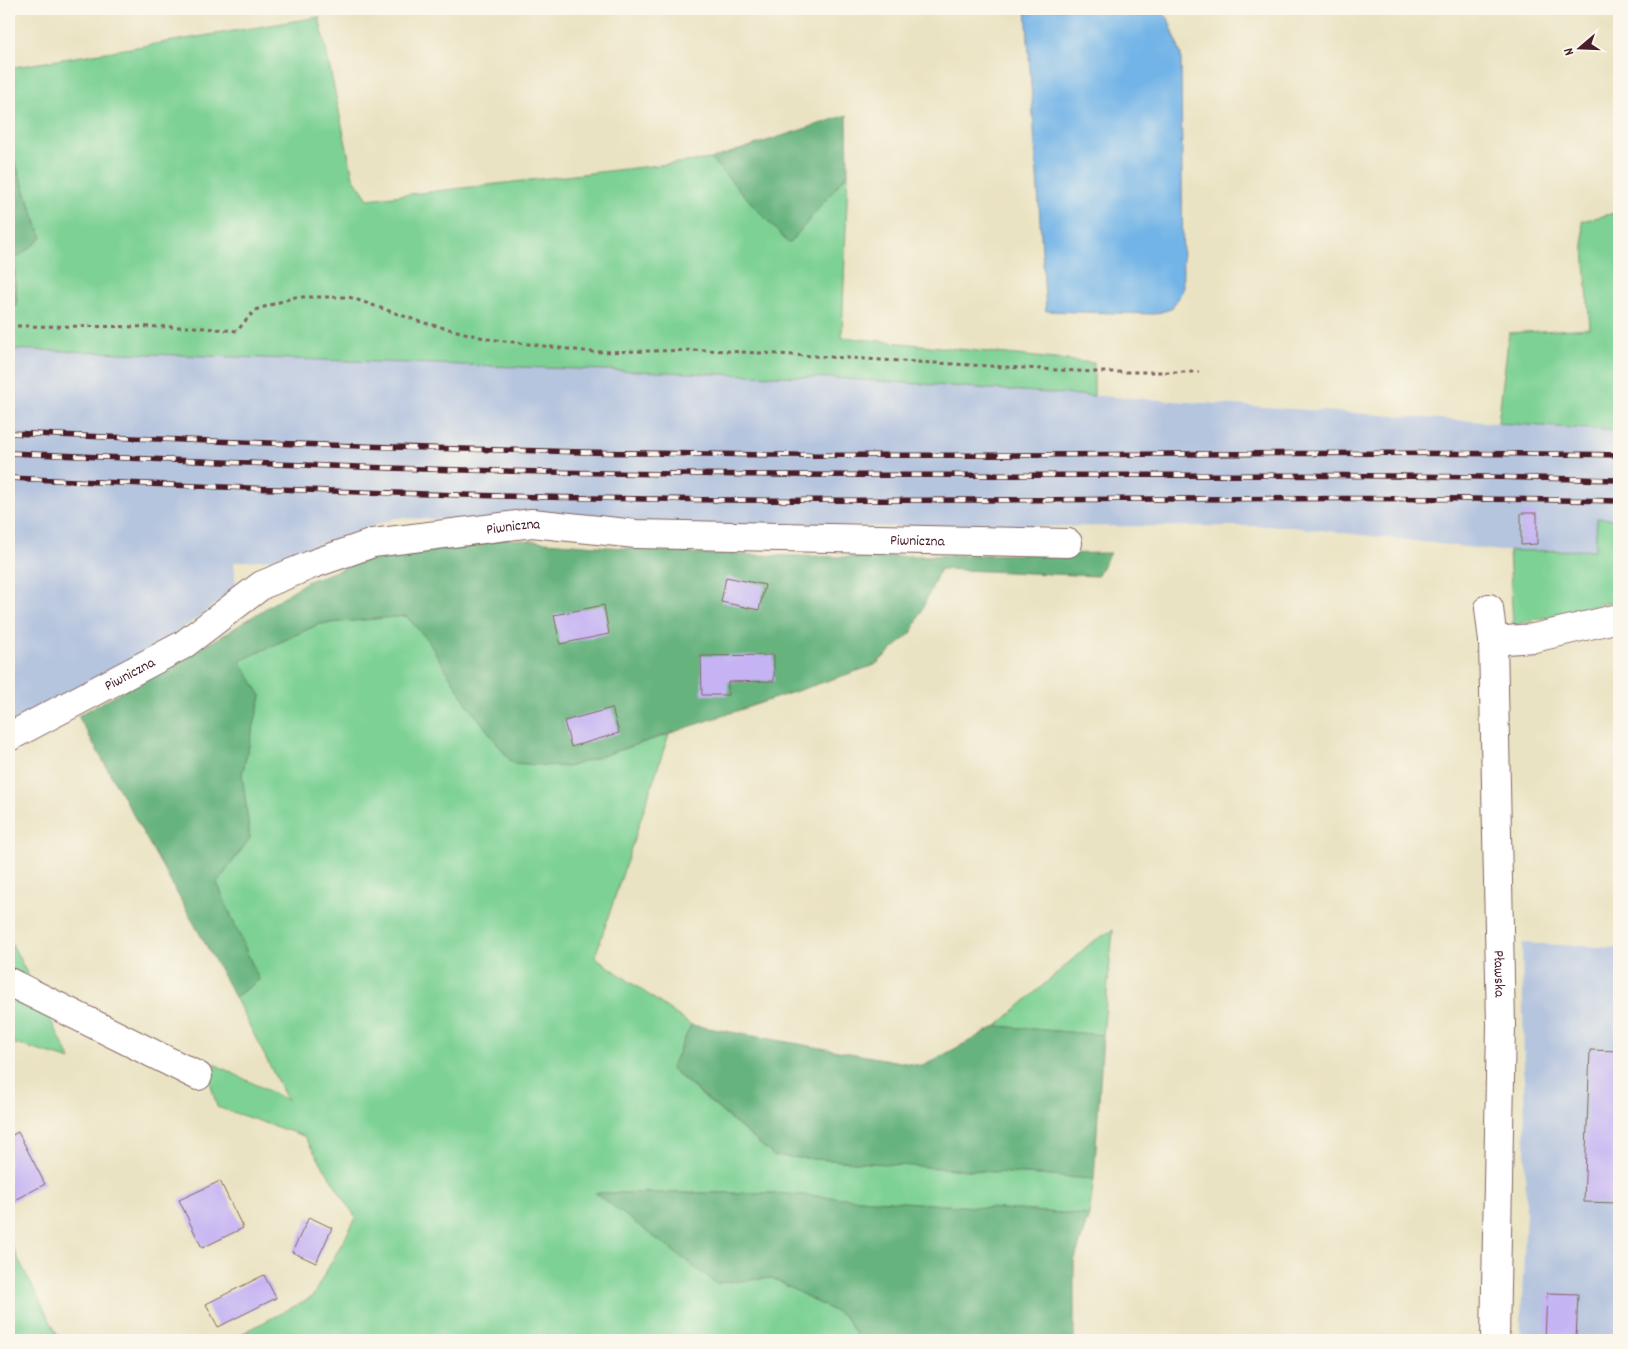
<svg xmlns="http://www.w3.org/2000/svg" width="1628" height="1349" viewBox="0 0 1628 1349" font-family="Dekko,sans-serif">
<rect width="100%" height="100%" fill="#fbf7ec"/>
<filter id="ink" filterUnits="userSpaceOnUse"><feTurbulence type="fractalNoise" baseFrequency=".02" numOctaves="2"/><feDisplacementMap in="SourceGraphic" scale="10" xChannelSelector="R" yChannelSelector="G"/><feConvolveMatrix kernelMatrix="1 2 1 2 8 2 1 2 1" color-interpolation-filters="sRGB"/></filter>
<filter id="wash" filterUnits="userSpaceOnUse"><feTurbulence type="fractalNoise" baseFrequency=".0096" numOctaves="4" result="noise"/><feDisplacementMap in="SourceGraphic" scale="20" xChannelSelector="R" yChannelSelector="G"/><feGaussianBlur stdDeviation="1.12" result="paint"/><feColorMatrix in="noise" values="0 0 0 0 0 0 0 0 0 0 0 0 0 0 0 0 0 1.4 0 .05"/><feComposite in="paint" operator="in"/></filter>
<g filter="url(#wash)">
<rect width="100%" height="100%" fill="#eae3c3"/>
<g fill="#b6c5de">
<path d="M9 349 833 378 1619 431V520L1597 519 1596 550 1500 551 1285 526 712 527 396 518 282 558 234 562 236 589 164 642 9 726Z"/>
<path d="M1522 943 1619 948V1340H1520L1526 1211Z"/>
</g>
<g fill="#7dd194" stroke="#647860">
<path d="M319 17 353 177 368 199 711 159 789 243 848 173 842 337 1094 363V396L833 378 9 349V306H17L14 260 42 238 9 146V68Z"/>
<path d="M1619 212V431L1498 423 1509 333 1590 328 1582 221Z"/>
<path d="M1597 518 1619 520V600L1513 625 1509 551 1595 550Z"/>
<path d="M406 616 427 639 468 705 568 767 669 734 595 957 691 1025 671 1069 774 1156 1094 1179 1089 1215 772 1193H596L716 1283 772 1278 846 1317 859 1340H230L312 1297 356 1218 304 1136 217 1107 204 1059 287 1100 235 997 259 980 217 883 250 838 242 774 261 696 239 661 319 624Z"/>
<path d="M1113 930 1103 1035 997 1026 1092 942Z"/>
<path d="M9 938 71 1060 9 1042Z"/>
<path d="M9 1241 60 1340H9Z"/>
</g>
<g fill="#66b37e" stroke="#586954">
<path d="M847 115 848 173 789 244 711 159Z"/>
<path d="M9 146 42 238 14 260 17 306H9Z"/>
<path d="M494 538 700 554 849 557 1110 553 1097 576 940 569 912 632 875 665 568 767 512 763 468 705 427 639 406 616 319 624 240 661 261 696 242 774 250 838 217 883 259 980 235 997 78 716 224 635 308 581 381 555Z"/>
<path d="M691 1025 923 1066 997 1026 1103 1035 1094 1179 774 1156 671 1068Z"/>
<path d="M595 1193H772L1089 1215 1074 1262V1340H859L845 1317 772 1278 716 1283Z"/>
</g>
<path fill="#72b4e7" stroke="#5e6a89" d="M1026 9H1159L1168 18 1181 55 1183 290 1171 309 1154 314 1046 311Z"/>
<g id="blocks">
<g fill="#c5b3f3">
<path d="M1521 513H1537V544L1521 545Z"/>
<path d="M726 577 765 585 759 610 721 602Z"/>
<path d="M604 605 609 634 560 644 554 615Z"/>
<path d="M774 655V681L728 682V695H702L701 656Z"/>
<path d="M612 708 619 733 571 747 564 721Z"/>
<path d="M1590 1050 1619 1051V1203L1584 1202Z"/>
<path d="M18 1132 45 1184 10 1203 9 1200V1137Z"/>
<path d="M220 1181 243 1228 202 1248 179 1200Z"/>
<path d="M309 1217 332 1228 316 1263 292 1252Z"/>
<path d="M264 1275 276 1298 218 1327 206 1304Z"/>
<path d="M1547 1293 1578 1294 1576 1340H1545Z"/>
</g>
</g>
</g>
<g filter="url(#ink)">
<use href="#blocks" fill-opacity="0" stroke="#826460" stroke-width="1"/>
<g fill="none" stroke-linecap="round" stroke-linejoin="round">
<g stroke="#826460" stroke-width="30">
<g id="minor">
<path id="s1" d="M1489 608 1493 641 1501 1025 1495 1340"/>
<path d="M1493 641 1534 638 1619 618"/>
<path id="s2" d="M9 737 183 645 262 585 313 564 373 543 532 523 636 534 1068 543"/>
<path d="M9 982 198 1076"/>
</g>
</g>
<path stroke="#826460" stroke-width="3" stroke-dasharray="4 4" stroke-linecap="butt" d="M9 326 194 327 237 331 255 310 295 297H349L421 322 488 339 593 352 707 350 1094 372H1199"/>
<use href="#minor" stroke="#fff" stroke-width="28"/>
<g stroke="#4a1f2b" stroke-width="5.5">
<g id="rail">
<path d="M9 433C268 444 526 453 785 455 1063 457 1341 450 1619 455"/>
<path d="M9 453C233 463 456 472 680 474 993 478 1306 471 1619 480"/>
<path d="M9 478C249 489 489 498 729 500 1026 502 1323 495 1619 501"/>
</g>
</g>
<use href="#rail" stroke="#fbf7ec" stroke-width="4" stroke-dasharray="11" stroke-linecap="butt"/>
</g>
</g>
<g text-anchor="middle" stroke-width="4" stroke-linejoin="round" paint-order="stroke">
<g font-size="15" fill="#4a1f2b" stroke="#fbf7ec">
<text dy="5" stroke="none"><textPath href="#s2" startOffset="556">Piwniczna</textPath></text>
<text dy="5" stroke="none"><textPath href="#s2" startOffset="961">Piwniczna</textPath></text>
<text dy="5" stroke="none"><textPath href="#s2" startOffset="136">Piwniczna</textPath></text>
<text dy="5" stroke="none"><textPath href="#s1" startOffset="366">Pławska</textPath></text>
</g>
</g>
<rect width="1628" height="1349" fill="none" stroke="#fbf7ec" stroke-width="30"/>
<g transform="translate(1580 48) rotate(251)" stroke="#fbf7ec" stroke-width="4" paint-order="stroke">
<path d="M0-4L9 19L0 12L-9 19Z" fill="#4a1f2b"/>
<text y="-8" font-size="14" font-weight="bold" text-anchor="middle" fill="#4a1f2b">N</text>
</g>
</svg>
